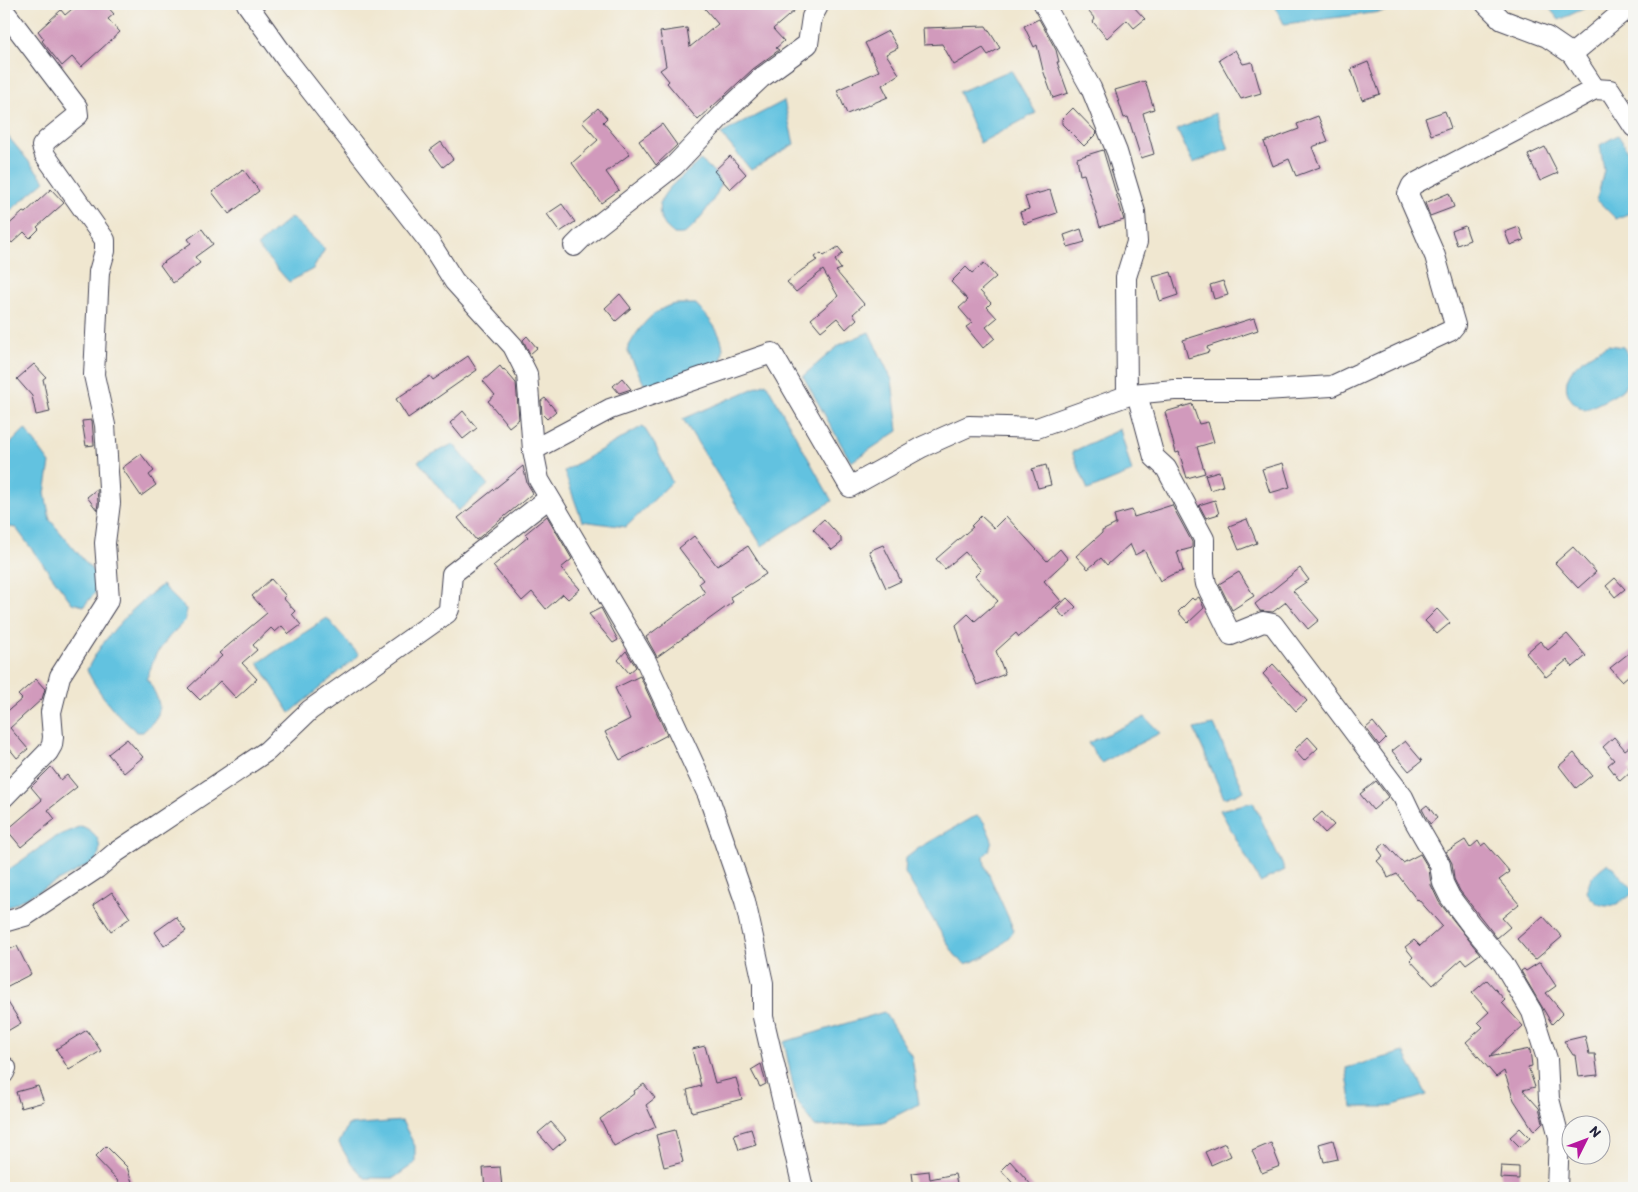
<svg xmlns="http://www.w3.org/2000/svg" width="1638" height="1192" viewBox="0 0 1638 1192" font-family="Itim,sans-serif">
<rect width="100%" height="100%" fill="#f6f6f2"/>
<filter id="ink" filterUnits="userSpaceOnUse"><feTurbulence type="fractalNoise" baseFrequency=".02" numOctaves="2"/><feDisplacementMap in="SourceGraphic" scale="10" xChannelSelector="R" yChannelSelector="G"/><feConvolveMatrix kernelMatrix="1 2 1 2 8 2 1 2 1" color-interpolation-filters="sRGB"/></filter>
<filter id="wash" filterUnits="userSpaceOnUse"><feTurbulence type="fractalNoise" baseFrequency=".0096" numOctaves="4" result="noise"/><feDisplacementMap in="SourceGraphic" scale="20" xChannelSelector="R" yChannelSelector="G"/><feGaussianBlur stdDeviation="1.12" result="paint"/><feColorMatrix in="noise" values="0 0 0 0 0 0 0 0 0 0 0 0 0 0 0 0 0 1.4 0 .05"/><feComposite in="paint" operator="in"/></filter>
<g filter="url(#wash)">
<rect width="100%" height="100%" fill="#f0e7d0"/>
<g fill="#62c2e0" stroke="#42728e">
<path d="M1274 4H1444L1284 24Z"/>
<path d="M1546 4H1594L1559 20Z"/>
<path d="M1011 70 1036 113 980 143 959 92Z"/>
<path d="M784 101 794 144 751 170 721 134Z"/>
<path d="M1215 113 1229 149 1193 163 1177 130Z"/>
<path d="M6 134 45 181 4 216V136Z"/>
<path d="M1618 135 1634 160V211L1616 219 1597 200 1604 170 1600 145Z"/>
<path d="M700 160C707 165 718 174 720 183 722 192 693 229 685 233 682 235 677 234 674 234 670 230 665 227 663 222 647 196 686 176 700 160Z"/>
<path d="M291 217 325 249 313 269 289 282 257 246Z"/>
<path d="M675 304H696C709 319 731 341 720 363L656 391 644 384 627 350C637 330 652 309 675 304Z"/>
<path d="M869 332 892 380 898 431 851 462 803 376 839 345Z"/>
<path d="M1608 345 1623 347C1632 358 1635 376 1624 388 1618 395 1595 405 1585 410 1576 405 1570 401 1567 391 1562 368 1591 354 1608 345Z"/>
<path d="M766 383 832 501 762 546 683 419Z"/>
<path d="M643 426 655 445 672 482 626 527 582 521 564 471Z"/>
<path d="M25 429 50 463 45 493 50 520 103 583 84 606 72 603 16 528 4 526V450Z"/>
<path d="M1120 429 1132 472 1088 490 1072 452Z"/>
<path d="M453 444 488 485 458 511 418 461Z"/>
<path d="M162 585 186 609 185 621 169 637 155 656 147 678C152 688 164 705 157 716 154 722 148 727 143 732H137C118 717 97 692 87 670 102 638 134 606 162 585Z"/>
<path d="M327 618 359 655 290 713 258 663Z"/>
<path d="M1145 717 1160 733 1101 763 1088 743Z"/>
<path d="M1214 725 1244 791 1224 798 1194 729Z"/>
<path d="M1253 802 1285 870 1260 882 1220 810Z"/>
<path d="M978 816 984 822 992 840 989 851 984 856 985 866 1014 930C1003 947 984 959 965 964L955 955 946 941 905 873 906 858 919 848 971 818Z"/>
<path d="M81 826C98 832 104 845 96 861L4 909V873L55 837Z"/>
<path d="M1608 863 1634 890V892C1618 907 1600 914 1587 892 1589 877 1596 872 1608 863Z"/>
<path d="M884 1012 912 1057 919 1104 883 1122 815 1127 796 1099 784 1042Z"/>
<path d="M1404 1052 1427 1095 1387 1107H1352L1346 1068Z"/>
<path d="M402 1121 415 1146V1163L394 1178H365L350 1162 339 1143 348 1125Z"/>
</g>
<g id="blocks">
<g fill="#d19abc">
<path d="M78 4H105L114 14 108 19 120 32 81 67 72 57 62 66 42 41 44 39 38 31 61 10 65 15Z"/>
<path d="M701 4H802L773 29 784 41 776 48 779 50 753 69 698 120 667 83 669 81 660 70 666 66 660 32 687 28 690 47 718 24Z"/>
<path d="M1082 4H1131L1145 19 1134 28 1127 20 1107 38 1093 22 1095 19Z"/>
<path d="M1039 19 1056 50 1059 62H1057L1068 93 1053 98 1043 70 1037 45 1034 47 1024 26Z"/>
<path d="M986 26 1000 48 988 55 983 48 954 65 942 44 924 45 923 28Z"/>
<path d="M888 31 898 48 886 54 899 74 882 85 888 97 847 114 837 90 879 71 865 43Z"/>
<path d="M1235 50 1243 64 1252 62 1261 93 1241 99 1219 60Z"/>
<path d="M1368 62 1380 94 1362 100 1351 69Z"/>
<path d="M1145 81 1154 109 1143 113 1154 154 1141 158 1128 117 1124 118 1115 90Z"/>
<path d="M598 108 607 118 603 122 630 154 606 172 619 190 601 203 572 163 598 140 582 122Z"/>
<path d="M1073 108 1097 133 1084 146 1062 124V119Z"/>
<path d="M1445 111 1451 128 1431 135 1425 118Z"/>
<path d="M1318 116 1328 141 1312 147 1320 167 1296 176 1289 159 1273 166 1264 142 1299 129 1297 124Z"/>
<path d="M662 124 677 145 656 165 639 141Z"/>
<path d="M441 142 453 159 443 167 430 150Z"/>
<path d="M1545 147 1558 173 1540 181 1528 155Z"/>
<path d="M1103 150 1124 220 1100 227 1084 174 1080 175 1077 158Z"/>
<path d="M730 156 746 174 730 189 714 171Z"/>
<path d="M243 169 259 191 229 214 212 192Z"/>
<path d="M51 189 64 203 37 227 39 229 30 238 24 232 12 243 4 234V229L23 212 25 213Z"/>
<path d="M1050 190 1057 213 1024 224 1020 212 1029 209 1025 197Z"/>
<path d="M1449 193 1454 207 1430 216 1425 203Z"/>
<path d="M562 204 575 222 560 232 547 214Z"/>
<path d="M1465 226 1470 240 1457 245 1452 231Z"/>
<path d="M1519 227 1524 240 1510 245 1505 232Z"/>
<path d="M202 229 213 244 195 257 200 263 173 283 160 265 191 243 188 239Z"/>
<path d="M1081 229 1085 242 1068 247 1064 235Z"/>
<path d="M838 247 843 253 835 260 841 269 836 271 864 304 853 314 857 319 846 329 837 318 821 331 811 319 838 296 823 270 796 292 787 282 802 270 817 260 815 257 821 253 824 256Z"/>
<path d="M984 263 996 277 980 291 991 303 987 307 997 318 986 327 995 338 983 348 966 327 972 323 959 308 968 300 951 282 966 267 972 273Z"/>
<path d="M1171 272 1178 295 1160 301 1153 277Z"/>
<path d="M1223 281 1228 295 1214 299 1210 285Z"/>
<path d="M620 294 631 308 616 321 605 308Z"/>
<path d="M1254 318 1258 330 1207 347 1209 352 1188 358 1183 340Z"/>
<path d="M527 336 537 348 530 354 523 340Z"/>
<path d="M468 356 477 370 408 418 396 399 430 376 433 380Z"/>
<path d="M34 364 46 377 43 379 50 412 36 415 32 396 17 379Z"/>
<path d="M500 366 503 370 504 369 516 383 519 419 509 427 488 401 495 395 483 381Z"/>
<path d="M622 378 631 389 619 393 613 386Z"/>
<path d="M545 398 556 411 547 419 542 414 541 401Z"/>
<path d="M1192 404 1199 424 1208 422 1214 442 1197 447 1205 473 1187 478 1179 452 1176 453 1165 412Z"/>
<path d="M463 411 477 428 463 439 450 423Z"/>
<path d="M92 420 94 445 86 446 82 421Z"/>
<path d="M141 454 154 471 149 475 156 485 141 496 122 468Z"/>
<path d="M1283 463 1290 487 1270 493 1262 469Z"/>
<path d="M1046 465 1051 485 1038 488 1032 469Z"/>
<path d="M523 466 527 483 533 493 476 540 458 518Z"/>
<path d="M1219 471 1223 486 1210 490 1205 475Z"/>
<path d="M97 489 98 503 97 510 87 497Z"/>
<path d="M1215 500 1219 514 1206 518 1199 505Z"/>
<path d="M1172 505 1192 542V548L1177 552 1183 571 1171 575 1160 581 1144 550 1135 555 1130 544 1107 565 1101 558 1088 569 1076 556 1102 533V531L1116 524 1114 515 1132 510 1134 517Z"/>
<path d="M547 516 572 559 561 568 580 589 568 599 563 594 546 609 532 592 522 601 493 566 528 537 525 534Z"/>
<path d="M981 516 994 528 1006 516 1047 561 1060 549 1068 559 1044 581 1061 601 1019 637 1016 633 996 651 1005 674 977 685 963 652 964 651 956 625 968 614 975 621 998 601 975 576 981 570 965 552 945 569 936 559 973 527 971 526Z"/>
<path d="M824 519 841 538V543L832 550 813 529Z"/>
<path d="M1247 519 1257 543 1239 550 1229 526Z"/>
<path d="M694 536 717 566 748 546 766 574 730 597 733 602 657 657 646 637 705 593 699 583 703 580 679 548Z"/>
<path d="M883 545 901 581 886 588 869 551Z"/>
<path d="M1573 547 1596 572 1578 588 1555 563Z"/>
<path d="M1300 568 1309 580 1293 591 1319 620 1308 629 1286 602 1273 612 1260 611 1255 604Z"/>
<path d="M1239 572 1254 596 1232 610 1219 584Z"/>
<path d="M1615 578 1625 589 1615 597 1606 586Z"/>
<path d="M271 579 286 596 283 598 295 611 292 614 301 625 289 634 282 626 275 632 271 628 253 645 257 650 242 663 257 679 236 698 220 681 200 700 188 688 222 656 219 653 267 613 252 596Z"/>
<path d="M1199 597 1204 608 1188 623 1178 612 1192 598 1194 600Z"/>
<path d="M1067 598 1076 607 1064 618 1056 608Z"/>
<path d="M601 608 618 640 613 643 589 614Z"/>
<path d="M1437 609 1450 623 1437 634 1425 621Z"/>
<path d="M1567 634 1586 656 1573 667 1567 660 1546 677 1526 653 1540 641 1548 650Z"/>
<path d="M1634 649V671L1622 681 1610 668Z"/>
<path d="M626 651 636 667 629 673 618 660Z"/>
<path d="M1273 664 1307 701 1296 711 1263 674Z"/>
<path d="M640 676 667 735 620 760 605 732 630 719 615 688Z"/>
<path d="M36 679 45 689 42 699 10 728 28 749 17 758 4 742V714L22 699 18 695Z"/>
<path d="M1373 722 1386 738 1379 745 1366 728Z"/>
<path d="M1308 737 1318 748 1304 761 1294 750Z"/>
<path d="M1614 737 1625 750 1634 743V763L1628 768 1631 771 1620 781 1608 765 1614 760 1603 747Z"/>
<path d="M127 739 143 757 124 773 108 754Z"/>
<path d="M1405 741 1422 761 1409 771 1392 751Z"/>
<path d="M1574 753 1592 775 1576 788 1559 766Z"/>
<path d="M51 767 61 780 67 775 77 787 48 810 55 819 21 847 7 830 42 800 31 787Z"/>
<path d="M1376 781 1388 797 1373 810 1360 794Z"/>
<path d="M1427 805 1437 818 1430 824 1422 809Z"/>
<path d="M1322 812 1334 825 1325 833 1313 820Z"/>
<path d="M1465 840 1470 848 1478 841 1481 846 1485 843 1510 872 1499 880 1519 904 1502 918 1510 927 1497 938 1460 891 1454 879 1452 863 1446 852Z"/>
<path d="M1385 843 1403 863 1420 854 1429 869 1431 885 1439 902 1480 954 1466 964 1462 959 1433 985 1410 960 1413 957 1405 947 1414 940 1420 946 1442 926 1418 899 1417 900 1397 874 1388 878 1385 870 1377 861 1383 856 1378 849Z"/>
<path d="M112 892 130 918 111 931 93 905Z"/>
<path d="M1543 916 1562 937 1535 960 1517 939Z"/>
<path d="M176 917 186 931 164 946 155 932Z"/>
<path d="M17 946 31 974 4 988V952Z"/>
<path d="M1540 962 1556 986 1546 993 1563 1013 1552 1024 1521 971 1524 969 1526 971Z"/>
<path d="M1487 980 1505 1000 1502 1003 1523 1026 1489 1057 1530 1049 1528 1051 1530 1050 1532 1066 1528 1067 1535 1087 1523 1090 1539 1108 1543 1122 1534 1131 1514 1100 1504 1071 1496 1077 1466 1042 1483 1027 1478 1022 1489 1012 1472 993Z"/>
<path d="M4 996 21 1023 4 1033Z"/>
<path d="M87 1030 101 1051 69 1070 56 1049Z"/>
<path d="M1585 1036 1589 1054H1595L1598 1075 1578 1077 1575 1055H1573L1564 1041Z"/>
<path d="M705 1046 715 1083 736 1078 742 1099 692 1112 687 1090 701 1086 692 1049Z"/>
<path d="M761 1064 766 1084 760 1087 751 1070Z"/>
<path d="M644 1084 655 1098 646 1105 656 1127 638 1135 637 1134 614 1146 600 1119 635 1093 634 1091Z"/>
<path d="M38 1086 44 1102 21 1108 16 1092Z"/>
<path d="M551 1122 566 1139 553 1150 538 1133Z"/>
<path d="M1520 1128 1530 1138 1520 1147 1510 1137Z"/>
<path d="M751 1129 756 1145 739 1150 734 1134Z"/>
<path d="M675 1130 683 1162 664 1167 656 1135Z"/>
<path d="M1333 1140 1338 1159 1324 1162 1319 1144Z"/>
<path d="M1225 1143 1231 1156 1211 1165 1205 1152Z"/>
<path d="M1271 1143 1280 1166 1262 1173 1252 1151Z"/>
<path d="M106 1146 127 1167 134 1188H120L117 1180 95 1157Z"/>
<path d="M1010 1161 1034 1188H1017L1001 1170Z"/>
<path d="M1501 1166 1519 1167V1179L1500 1178Z"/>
<path d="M500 1167 502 1188H485L483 1168Z"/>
<path d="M929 1171 930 1179 955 1174 958 1188H914L912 1173Z"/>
</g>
</g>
</g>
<g filter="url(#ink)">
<use href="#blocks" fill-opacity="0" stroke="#414051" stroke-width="1"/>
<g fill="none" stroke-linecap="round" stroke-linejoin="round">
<g stroke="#414051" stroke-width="22">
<g id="street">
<path d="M247 4 287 60 430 243 454 281 513 346 527 374 533 450 539 480 646 661 708 795 745 901 763 983V1017L803 1188"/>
<path d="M1044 4 1091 88 1117 152 1135 212 1137 242 1126 277 1127 394"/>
<path d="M4 11 77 107 78 115 47 140 42 146 45 155 105 240V251L99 272 94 375 105 425 110 503 105 543 109 599 60 676 51 712 53 737 52 745 48 752 4 797"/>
<path d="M1572 54 1632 4"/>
<path d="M1595 89 1610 90 1634 127"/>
<path d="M574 246 583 237 674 166 728 109 761 78 808 44 812 17 819 4"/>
<path d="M1137 394 1154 457 1166 468 1204 539V573L1206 584 1231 635 1263 622 1273 624 1403 797 1414 820 1440 865 1443 883 1450 897 1471 925 1503 963 1532 1012 1547 1059 1549 1099 1559 1137 1557 1188"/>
<path d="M533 450 610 409 772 353 850 487 922 447 969 426 1037 428 1132 394 1174 390H1264L1332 386 1450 331 1455 325 1435 256 1408 194 1412 185 1595 89 1572 54 1547 37 1502 20 1486 4"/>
<path d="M4 922 25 916 96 869 115 853 267 751 310 710 447 613 449 609 452 574 549 498"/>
<path d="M4 1066 6 1068 4 1073"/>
</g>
</g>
<use href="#street" stroke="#fff" stroke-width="20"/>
</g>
</g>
<rect width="1638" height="1192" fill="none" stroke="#f6f6f2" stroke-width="20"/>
<g transform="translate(1586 1140) rotate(48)"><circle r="24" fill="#f6f6f2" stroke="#a1a1a9"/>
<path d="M0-4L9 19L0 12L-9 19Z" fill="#b5179e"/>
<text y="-8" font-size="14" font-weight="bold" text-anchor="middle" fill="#22223b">N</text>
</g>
</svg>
